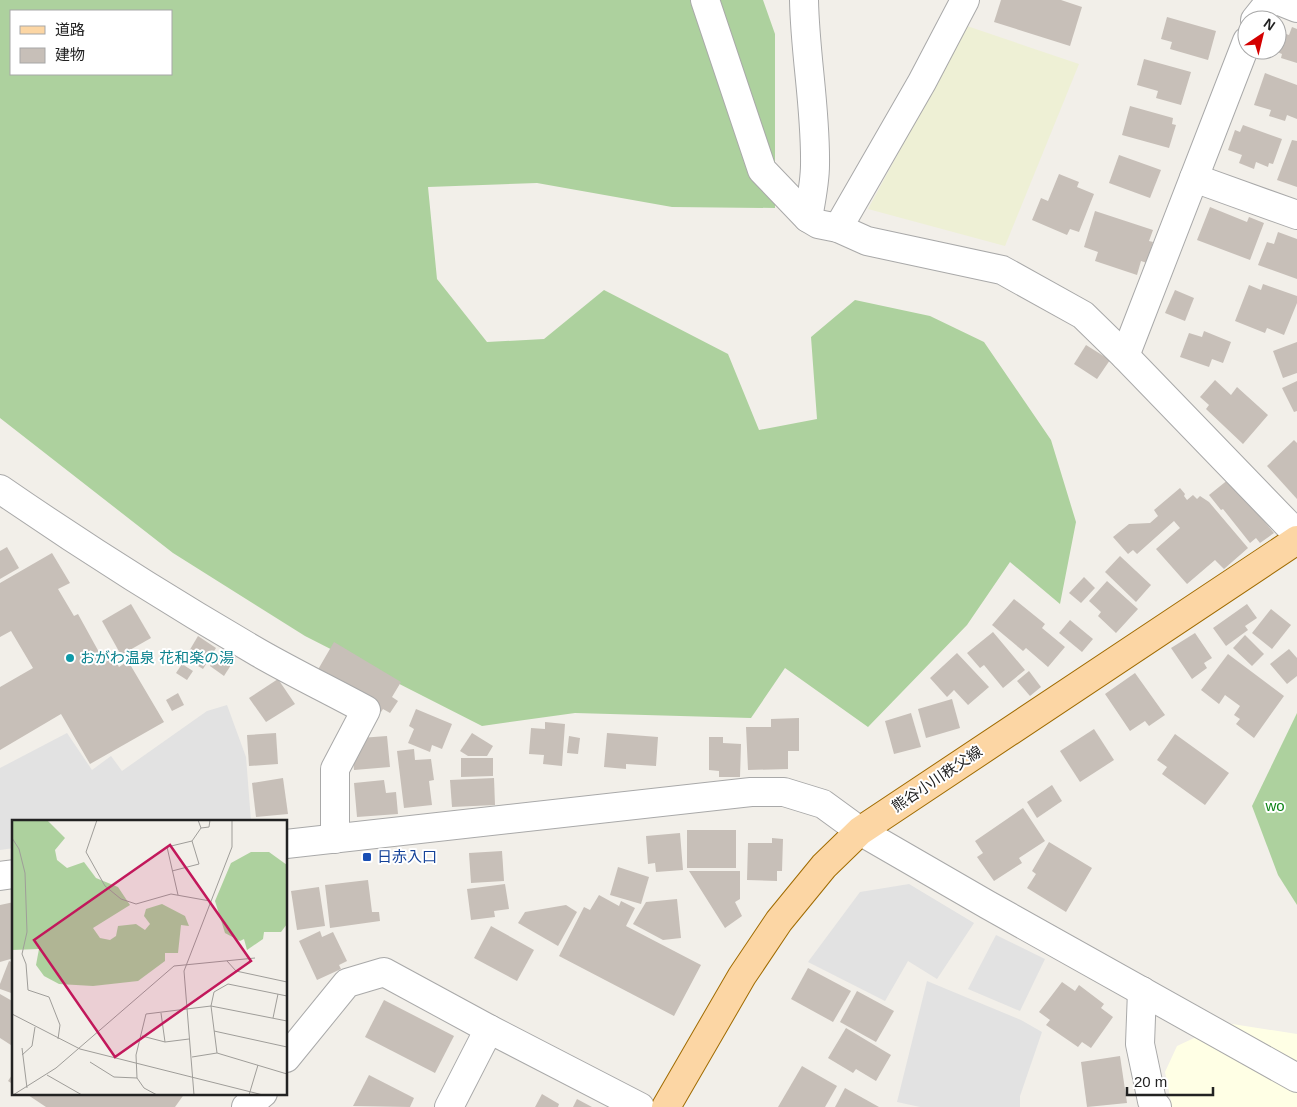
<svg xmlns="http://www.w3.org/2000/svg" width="1297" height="1107" viewBox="0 0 1297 1107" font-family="Helvetica,'Noto Sans JP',sans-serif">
<rect width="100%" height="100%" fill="#f2efe9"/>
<path fill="#ffffe5" d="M1226 1023 1297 1034V1107H1172L1165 1072 1177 1046Z"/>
<path fill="#eef0d5" d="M967 26 1079 64 1005 246 868 209Z"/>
<g fill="#add19e" fill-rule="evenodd">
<path d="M0 0H763L775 34V208L672 207 537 183 428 187 437 279 487 342 544 339 604 290 728 354 759 430 817 419 811 337 855 300 930 316 984 342 1051 440 1076 522 1060 604 1010 562 967 625 868 727 785 668 751 718 575 713 482 726 305 636 173 553 0 418ZM11 11H171V74H11Z"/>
<path d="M1297 713V905L1278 875 1252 806Z"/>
</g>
<g fill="#e2e2e2">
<path d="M227 705 246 757 251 821H14V848L0 850V768L67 733 92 770 111 756 122 771 207 711Z"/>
<path d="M909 884 974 923 937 979 908 961 885 1001 808 962 860 892Z"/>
<path d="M996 935 1045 959 1020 1011 968 989Z"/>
<path d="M927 981 1021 1020 1042 1032 1020 1096V1107H920L897 1102Z"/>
</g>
<g fill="#c7bfb8">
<path d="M1001 0H1061L1082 7 1070 46 994 22Z"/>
<path d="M1167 17 1216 31 1208 60 1170 49 1172 42 1161 39Z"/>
<path d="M1292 27 1297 29V63L1281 58 1282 54 1272 50H1277V31L1289 35Z"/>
<path d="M1144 59 1191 72 1181 105 1156 98 1158 91 1137 85Z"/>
<path d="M1265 73 1297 85V119L1287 115 1285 121 1269 116 1271 110 1254 105Z"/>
<path d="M1130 106 1173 118 1172 124 1176 125 1169 148 1122 135Z"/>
<path d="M1243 125 1282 139 1273 164 1269 163 1268 167 1256 162 1254 169 1239 163 1242 155 1228 150 1235 130 1240 132Z"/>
<path d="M1292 140 1297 141V187L1277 180Z"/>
<path d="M1119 155 1161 170 1150 198 1109 183Z"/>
<path d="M1059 174 1079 182 1077 187 1094 194 1079 232 1070 229 1067 235 1032 220 1041 198 1048 201Z"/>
<path d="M1210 207 1247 222 1249 217 1264 223 1250 260 1197 240Z"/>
<path d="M1095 211 1153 230 1149 241 1153 242 1147 263 1141 261 1137 275 1095 261 1098 252 1084 247Z"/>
<path d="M1278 232 1297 239V279L1258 265 1267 242 1274 244Z"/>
<path d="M1263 284 1297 296V303L1284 335 1267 328 1265 333 1235 321 1249 285 1261 290Z"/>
<path d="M1175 290 1194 298 1185 321 1165 313Z"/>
<path d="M1204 331 1231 342 1223 363 1212 359 1209 367 1180 357 1189 333 1202 337Z"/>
<path d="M1297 342V373L1283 378 1273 351Z"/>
<path d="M1086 345 1110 360 1097 379 1074 364Z"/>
<path d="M1215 380 1231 395 1237 387 1268 415 1243 444 1206 409 1209 405 1200 397Z"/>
<path d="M1297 381V411L1294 412 1282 388Z"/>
<path d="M1294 440 1297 443V499L1267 466Z"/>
<path d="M1229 479 1274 533 1260 543 1256 538 1250 543 1223 509 1221 510 1209 495Z"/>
<path d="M1180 488 1185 494 1184 496 1187 500 1193 495 1197 499 1200 496 1209 502 1248 548 1224 569 1215 560 1187 584 1156 549 1180 528 1174 521 1137 554 1133 550 1128 554 1113 537 1129 524 1150 523 1158 516 1154 510Z"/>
<path d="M7 547 19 568 0 579V551Z"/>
<path d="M52 553 70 583 58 589 74 616 78 614 100 654 109 649 119 667 128 661 164 722 90 764 61 714 0 750V687L33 668 11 631 0 637V583Z"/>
<path d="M1120 556 1151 585 1136 602 1105 572Z"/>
<path d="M1084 577 1095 588 1081 603 1069 593Z"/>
<path d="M1107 581 1138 609 1116 633 1098 616 1101 612 1089 601Z"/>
<path d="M1014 599 1045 624 1042 628 1065 647 1048 667 1026 648 1023 651 992 625Z"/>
<path d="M131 604 151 638 121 655 102 621Z"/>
<path d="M1247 604 1257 618 1245 626 1248 630 1226 646 1213 628Z"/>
<path d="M1271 609 1291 625 1272 649 1252 633Z"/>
<path d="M1070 620 1093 639 1082 652 1059 633Z"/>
<path d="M993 632 1025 670 1003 688 984 665 980 668 967 653Z"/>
<path d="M1195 633 1212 658 1204 663 1207 668 1192 679 1171 648Z"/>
<path d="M1245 635 1264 654 1252 666 1233 648Z"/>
<path d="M198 636 216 648 203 669 185 658Z"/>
<path d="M334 642 401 682 392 697 398 701 390 713 383 709 381 712 316 673Z"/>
<path d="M222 648 236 657 224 676 210 666Z"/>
<path d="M1289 649 1297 658V676L1287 684 1270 664Z"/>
<path d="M957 653 989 687 968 705 954 690 947 697 930 678Z"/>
<path d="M1228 654 1284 696 1254 738 1236 724 1240 719 1234 715 1240 706 1225 695 1219 704 1201 690Z"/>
<path d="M182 664 193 671 187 680 176 673Z"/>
<path d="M1029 671 1041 687 1030 696 1017 681Z"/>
<path d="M1135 673 1165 715 1149 726 1145 721 1130 731 1105 694Z"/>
<path d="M278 679 295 704 266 722 249 698Z"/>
<path d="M178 693 184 705 172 711 166 700Z"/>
<path d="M952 699 960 728 926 738 918 709Z"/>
<path d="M416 709 452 724 442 749 432 745 430 752 408 743 414 729 409 726Z"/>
<path d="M911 713 921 747 894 754 885 721Z"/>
<path d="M799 718V751H788V769L748 770 746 727H771V719Z"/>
<path d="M545 722 565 724 562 766 543 764 544 755 529 754 531 728 545 729Z"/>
<path d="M1094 729 1114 760 1080 782 1060 751Z"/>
<path d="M276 733 278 764 249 766 247 735Z"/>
<path d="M472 733 493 746 487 756H468L460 751Z"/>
<path d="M607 733 658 737 656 766 626 764V769L604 767Z"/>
<path d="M1175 734 1229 773 1205 805 1162 774 1167 767 1157 760Z"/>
<path d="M387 736 390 767 354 770 352 751 361 750 360 738Z"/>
<path d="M569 736 580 738 578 754 567 753Z"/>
<path d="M709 737H723V743L741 744 740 777H719V771L709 770Z"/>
<path d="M414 749 415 760 431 759 434 780 429 781 432 805 404 808 397 751Z"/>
<path d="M461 758H493V776L461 777Z"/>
<path d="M283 778 288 814 256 817 252 783Z"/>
<path d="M494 778 495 805 452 807 450 780Z"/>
<path d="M384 780 386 793 396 792 398 814 357 817 354 783Z"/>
<path d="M1052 785 1062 801 1037 818 1027 802Z"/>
<path d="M1023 808 1045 841 1019 858 1022 863 994 881 977 857 983 853 975 841Z"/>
<rect x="687" y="830" width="49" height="38"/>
<path d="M680 833 683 870 656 872 655 863 648 864 646 836Z"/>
<path d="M772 838 783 839 782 871H777V881L747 880 748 843H772Z"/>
<path d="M1049 842 1092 868 1066 912 1027 888 1036 874 1032 871Z"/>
<path d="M502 851 504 881 471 883 469 853Z"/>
<path d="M618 867 649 877 641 904 610 895Z"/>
<path d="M689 871H740V899L735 902 742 916 725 928Z"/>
<path d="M368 880 372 912H379L380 921 330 928 325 885Z"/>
<path d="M505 884 509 909 494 911 495 917 471 920 467 889Z"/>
<path d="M319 887 325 926 297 930 291 891Z"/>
<path d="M599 895 619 906 621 901 635 908 626 926 701 965 674 1016 559 956 584 907 590 910Z"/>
<path d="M677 899 681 938 663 940 633 924 646 902Z"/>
<path d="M14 902V958L0 962V905Z"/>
<path d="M566 905 577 912 558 946 518 923 525 912Z"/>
<path d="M491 926 534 950 517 981 474 958Z"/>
<path d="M320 931 322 937 333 932 347 961 339 965 341 969 317 980 299 941Z"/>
<path d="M9 961 14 963V994L0 989V984Z"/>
<path d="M808 968 851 991 833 1022 791 999Z"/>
<path d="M1062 982 1075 991 1079 985 1104 1004 1101 1008 1113 1017 1091 1048 1082 1042 1078 1047 1046 1025 1050 1020 1039 1012Z"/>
<path d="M857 991 894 1011 876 1042 840 1022Z"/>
<path d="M0 994 14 1002V1047L0 1038Z"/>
<path d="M384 1000 454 1036 435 1073 365 1037Z"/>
<path d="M846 1028 891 1055 876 1081 856 1069 853 1073 828 1058Z"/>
<path d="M1120 1056 1127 1103 1087 1107 1081 1062Z"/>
<path d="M802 1066 837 1086 825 1107H778Z"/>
<path d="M14 1072V1085L8 1081Z"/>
<path d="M369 1075 414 1098 410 1107 353 1106Z"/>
<path d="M845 1088 879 1107H835Z"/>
<path d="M25 1093H185L175 1107H46Z"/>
<path d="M542 1094 559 1104 558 1107H535Z"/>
<path d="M577 1099 592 1107H573Z"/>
</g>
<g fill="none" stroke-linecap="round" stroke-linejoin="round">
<g stroke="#a9a9a9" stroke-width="30">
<g id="minor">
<path d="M705 0 762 170 808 218 818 224 838 228 867 241 1002 270 1083 315 1125 356 1297 534"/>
<path d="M804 0C805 55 816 109 815 165 815 182 811 201 808 218"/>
<path d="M1277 0 1297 8"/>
<path d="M1255 20 1271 0"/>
<path d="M1194 178 1297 215"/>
<path d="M838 228 922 82 965 0"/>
<path d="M1125 356 1247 41"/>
<path d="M0 489C84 547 171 602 259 653 294 673 331 691 366 710L335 769V839"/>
<path d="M286 844 751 792H784L823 804 860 831 988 905 1297 1078"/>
<path d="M0 876 14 874"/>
<path d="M1142 991 1140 1044 1152 1101 1157 1107"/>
<path d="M286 1058 347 983 384 972 489 1029 640 1107"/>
<path d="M246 1107 263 1093"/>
<path d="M449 1107 489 1029"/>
</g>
</g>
<g stroke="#a06b00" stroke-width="30">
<path id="major" d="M666 1107 742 976 779 921 824 866 860 831 1297 540"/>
</g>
<use href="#minor" stroke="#fff" stroke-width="28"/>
<use href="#major" stroke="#fcd6a4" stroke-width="28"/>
</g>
<circle fill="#0f9aa8" stroke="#fff" stroke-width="2" cx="70" cy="658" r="5"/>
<rect fill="#1a4fb4" stroke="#fff" stroke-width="2" x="362" y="852" width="10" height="10" rx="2.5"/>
<g text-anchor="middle" stroke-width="4" stroke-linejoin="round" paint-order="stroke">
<g font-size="15" fill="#0d838f" stroke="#fff" text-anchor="start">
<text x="80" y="663">おがわ温泉 花和楽の湯</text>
</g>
<g font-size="15" fill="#222" stroke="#fff">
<text transform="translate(937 779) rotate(-34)" y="5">熊谷小川秩父線</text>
</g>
<g font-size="15" fill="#0c8416" stroke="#fff">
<text x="1275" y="811">wo</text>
</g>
<g font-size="15" fill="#164399" stroke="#fff" text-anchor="start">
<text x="377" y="862">日赤入口</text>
</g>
</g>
<g transform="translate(12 820)">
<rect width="275" height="275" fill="#f2efe9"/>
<path d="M0 0H35L53 18 43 30 45 40 55 48 72 42 84 58 106 67 118 85 81 108 88 118 98 120 104 116 106 106 124 104 133 110 138 104 132 96 134 89 150 84 173 96 177 106 169 105 166 133H153V141L126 161 81 166 47 164 32 156 24 145 27 129 0 130ZM239 32H257L275 45V104L269 112H252L251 119 235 130 232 119 228 121 213 113 203 81 219 43Z" fill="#add19e"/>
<path fill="none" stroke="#9f9d99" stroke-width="1" d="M85 0 74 32 93 66 109 79 124 84 159 74 198 81M189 8 197 7 198 0M0 18 7 29 13 53 15 112 10 134 14 144 16 170 37 177 48 205 46 219M160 51 187 44 180 21M166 75 155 27 180 21 189 8 186 0M215 141 224 151 275 162M149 193 153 222M0 194 68 229 251 275M261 198 266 174M202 211 275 227M130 216 153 222 177 219M10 228 15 268M205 233 199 186 202 172 216 164 275 176M10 235 20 226 23 207M180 237 205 233 275 254M78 242 102 257 125 258M35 255 70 275M1 275 44 248 162 146 243 138M145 275 132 268 125 258 124 235 134 194 199 186 275 201M182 275 172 151 220 27V0M237 275 246 245"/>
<path fill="#c2185b" fill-opacity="0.15" stroke="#c2185b" stroke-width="2.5" d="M158 25 239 141 103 237 22 120Z"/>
<rect width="275" height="275" fill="none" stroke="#222" stroke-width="2.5"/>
</g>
<rect x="10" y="10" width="162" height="65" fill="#ffffff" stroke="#a7a7a7"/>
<rect x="20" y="26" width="25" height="8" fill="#fcd6a4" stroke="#a7a7a7"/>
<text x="55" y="35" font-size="15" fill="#222222">道路</text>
<rect x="20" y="48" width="25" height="15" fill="#c7bfb8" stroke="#a7a7a7"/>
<text x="55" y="60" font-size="15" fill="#222222">建物</text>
<g transform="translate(1262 35) rotate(35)"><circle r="24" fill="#ffffff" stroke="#a7a7a7"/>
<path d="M0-4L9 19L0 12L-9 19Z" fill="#d40000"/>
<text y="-8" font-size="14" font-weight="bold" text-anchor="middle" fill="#222222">N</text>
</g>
<path d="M1127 1087v8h86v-8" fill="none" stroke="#222222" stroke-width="2.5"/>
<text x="1134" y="1087" font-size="15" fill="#222222" stroke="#ffffff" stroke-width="4" paint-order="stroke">20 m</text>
</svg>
